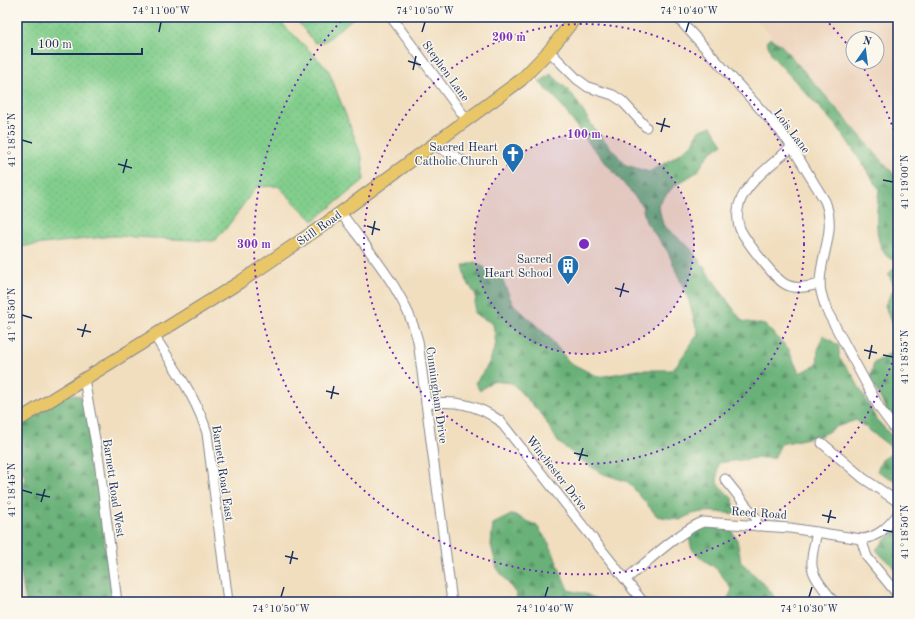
<svg xmlns="http://www.w3.org/2000/svg" width="915" height="619" viewBox="0 0 915 619" font-family="'Old Standard TT',serif">
<defs>
<pattern id="grass-dots" width="8" height="8" patternUnits="userSpaceOnUse"><rect width="8" height="8" fill="#82ce8c"/><path d="M2 2h.1M6 6h.1" fill="none" stroke="#70b17b" stroke-width="1.8" stroke-linecap="round"/></pattern>
<pattern id="forest-firs" width="22" height="20" patternUnits="userSpaceOnUse"><rect width="22" height="20" fill="#69b178"/><path d="M5 1l3.5 6h-7zM16 11l3.5 6h-7z" fill="#569066"/></pattern>
</defs>
<rect width="100%" height="100%" fill="#fbf7ec"/>
<filter id="ink" filterUnits="userSpaceOnUse"><feTurbulence type="fractalNoise" baseFrequency=".025" numOctaves="2"/><feDisplacementMap in="SourceGraphic" scale="8" xChannelSelector="R" yChannelSelector="G"/><feConvolveMatrix kernelMatrix="1 2 1 2 8 2 1 2 1" color-interpolation-filters="sRGB"/></filter>
<filter id="wash" filterUnits="userSpaceOnUse"><feTurbulence type="fractalNoise" baseFrequency=".012" numOctaves="4" result="noise"/><feDisplacementMap in="SourceGraphic" scale="16" xChannelSelector="R" yChannelSelector="G"/><feGaussianBlur stdDeviation="0.9" result="paint"/><feColorMatrix in="noise" values="0 0 0 0 0 0 0 0 0 0 0 0 0 0 0 0 0 1.4 0 .05"/><feComposite in="paint" operator="in"/></filter>
<g filter="url(#wash)">
<rect width="100%" height="100%" fill="#f1debf"/>
<path fill="#ecd2ba" fill-rule="evenodd" d="M755 17H898V184ZM853 38H877V62H853Z"/>
<g fill="url(#grass-dots)" stroke="#4e7e75">
<path d="M17 17H276L328 69 362 157 364 180 313 221 278 186 256 187 225 230 214 241 112 236 17 247Z"/>
<path d="M294 17H354L326 41 315 43Z"/>
</g>
<g fill="url(#forest-firs)" stroke="#42706b">
<path d="M770 38 781 45 898 179V262C894 260 887 258 885 254 873 239 877 207 879 189L840 130 772 56 767 42Z"/>
<path d="M551 74 572 94 595 130 626 165 649 172 672 159 693 144 698 131 711 126 723 144 709 154 697 172 674 186 658 204 663 225 690 248 742 321 765 325 788 348 799 373 817 365 818 350 823 335 839 346V358L852 374 876 419 898 443V480H894L877 471 882 460 891 454V447L856 420 836 427 822 435 781 444 774 458H757L718 463 717 483 733 499 736 514C714 512 700 508 680 520L657 516 628 482 601 473 584 462 558 442 543 416 512 383 492 381 480 391 475 383 488 365 496 344 493 324 474 313 476 295 467 282 463 266 475 262 502 278 512 303 549 337 569 362 598 377 638 370H673L698 334 689 301 668 252 646 222 642 205 587 141 558 101 539 82Z"/>
<path d="M898 264V413L894 416 888 413 870 378 874 363 894 351 893 329 885 305 895 287 888 274Z"/>
<path d="M69 394 80 396 86 406 113 602H26L17 554V512L25 477 17 464V427Z"/>
<path d="M513 514 537 526 550 545 568 590 586 594 602 602H516L517 595 497 568 491 545 493 524Z"/>
<path d="M708 524 730 528 737 540 741 562 768 588 778 602H726L732 590C728 584 724 577 719 572 707 558 688 558 690 535Z"/>
<path d="M898 527V572C891 564 881 557 876 549Z"/>
</g>
</g>
<g filter="url(#ink)">
<g fill="none" stroke-linecap="round" stroke-linejoin="round">
<g stroke="#86868e" stroke-width="11">
<g id="minor">
<path d="M391 17 467 120"/>
<path d="M677 17 782 133 792 147 825 201C837 232 820 254 820 284 820 293 824 302 827 311L880 409 898 433"/>
<path d="M549 51 577 79 588 87 613 95 622 101 646 127"/>
<path d="M434 145 464 161"/>
<path d="M792 147C776 161 744 184 739 205 737 212 737 222 740 229 746 241 776 281 787 285 797 290 810 286 820 284"/>
<path d="M341 213C370 253 406 292 418 341L452 602"/>
<path d="M154 335C173 366 197 398 207 433L228 602"/>
<path d="M84 379 99 461 117 602"/>
<path d="M426 404C454 400 477 404 500 421L643 602"/>
<path d="M822 443 863 478 898 502"/>
<path d="M725 479 756 518 757 526"/>
<path d="M817 532C808 572 809 570 834 602"/>
<path d="M861 539 867 557 898 595"/>
<path d="M626 579C645 564 681 530 703 522L790 528 861 539C877 538 888 527 898 514"/>
</g>
</g>
<g stroke="#86868e" stroke-width="14">
<path id="major" d="M17 421 240 282 328 222 521 80 549 51 576 17"/>
</g>
<use href="#minor" stroke="#fff" stroke-width="9"/>
<use href="#major" stroke="#e9c769" stroke-width="12"/>
</g>
</g>
<path fill="none" stroke="#1b2f5e" stroke-width="1.5" d="M159 32 161 22M422 32 425 22M686 32 689 22M408 61 421 65M413 70 416 56M656 123 670 127M661 132 665 118M22 140 32 143M118 164 132 168M123 173 127 159M883 180 893 182M367 226 380 230M372 235 375 221M615 288 629 292M620 297 624 283M22 315 32 318M77 329 91 332M82 337 86 324M864 350 877 353M883 355 893 357M869 359 872 345M326 391 339 394M331 399 334 386M574 453 588 456M579 461 583 448M22 490 32 493M36 494 50 497M41 502 45 489M822 515 836 518M828 523 831 510M883 530 893 532M285 556 298 559M290 564 293 551M281 597 284 587M545 597 548 587M809 597 812 587"/>
<circle cx="584" cy="244" r="110" fill="#7b2cbf" fill-opacity=".12"/>
<g fill="none" stroke="#7b2cbf" stroke-width="2" stroke-dasharray="2 4">
<circle cx="584" cy="244" r="110"/>
<circle cx="584" cy="244" r="220"/>
<path d="M898 346A330 330 0 1 1 343 19M825 19A330 330 0 0 1 853 52M861 64A330 330 0 0 1 898 142"/>
</g>
<defs>
<g id="church-pin" transform="scale(1.15)"><path d="M0 17L-7.5 6A9.5 9.5 0 1 1 7.5 6Z" fill="#1f6fb2" stroke="#fbf7ec"/><path d="M-1.2-6h2.4v3.5h3.3v2.4h-3.3V6h-2.4V-.1h-3.3v-2.4h3.3Z" fill="#fff"/></g>
<g id="building-pin" transform="scale(1.15)"><path d="M0 17L-7.5 6A9.5 9.5 0 1 1 7.5 6Z" fill="#1f6fb2" stroke="#fbf7ec"/><path d="M-4-6H4V6H1V3H-1V6H-4ZM-2.5-4.3h1.7v1.8h-1.7ZM.8-4.3h1.7v1.8H.8ZM-2.5-1h1.7V.8h-1.7ZM.8-1h1.7V.8H.8Z" fill="#fff"/></g>
</defs>
<g fill-rule="evenodd">
<use href="#church-pin" x="513" y="154"/>
<use href="#building-pin" x="568" y="266"/>
</g>
<g text-anchor="middle" stroke-width="3" stroke-linejoin="round" paint-order="stroke">
<g font-size="12" fill="#1b2f5e" stroke="#fbf7ec">
<text transform="translate(446 71) rotate(54)" y="4">Stephen Lane</text>
<text transform="translate(792 131) rotate(53)" y="4">Lois Lane</text>
<text transform="translate(319 228) rotate(-35)" y="4">Still Road</text>
<text transform="translate(437 395) rotate(82)" y="4">Cunningham Drive</text>
<text transform="translate(223 473) rotate(82)" y="4">Barnett Road East</text>
<text transform="translate(557 473) rotate(52)" y="4">Winchester Drive</text>
<text transform="translate(114 488) rotate(82)" y="4">Barnett Road West</text>
<text transform="translate(759 513) rotate(4)" y="4">Reed Road</text>
</g>
<g font-size="12" fill="#1b2f5e" stroke="#fbf7ec" text-anchor="end">
<text x="498" y="151">Sacred Heart<tspan x="498" dy="14">Catholic Church</tspan></text>
<text x="552" y="263">Sacred<tspan x="552" dy="14">Heart School</tspan></text>
</g>
</g>
<circle cx="584" cy="244" r="6" fill="#7b2cbf" stroke="#fbf7ec" stroke-width="2"/>
<g font-size="12" text-anchor="middle" font-weight="bold" fill="#7b2cbf" stroke="#fbf7ec" stroke-width="3" stroke-linejoin="round" paint-order="stroke">
<text x="509" y="41">200 m</text>
<text x="584" y="138">100 m</text>
<text x="254" y="248">300 m</text>
</g>
<rect width="915" height="619" fill="none" stroke="#fbf7ec" stroke-width="44"/>
<g transform="translate(865 50) rotate(14)"><circle r="19" fill="#fbf7ec" stroke="#a1a7b3"/>
<path d="M0-3L7 15L0 10L-7 15Z" fill="#1f6fb2"/>
<text y="-6" font-size="11" font-weight="bold" text-anchor="middle" fill="#1b2f5e">N</text>
</g>
<path d="M32 48v6h110v-6" fill="none" stroke="#1b2f5e" stroke-width="2"/>
<text x="38" y="48" font-size="12" fill="#1b2f5e" stroke="#fbf7ec" stroke-width="3" paint-order="stroke">100 m</text>
<rect x="22" y="22" width="871" height="575" fill="none" stroke="#1b2f5e" stroke-width="1.5"/>
<g font-size="10" text-anchor="middle" fill="#1b2f5e">
<text x="161" y="14">74°11'00"W</text>
<text x="425" y="14">74°10'50"W</text>
<text x="689" y="14">74°10'40"W</text>
<text transform="translate(11 140) rotate(-90)" y="4">41°18'55"N</text>
<text transform="translate(904 182) rotate(-90)" y="4">41°19'00"N</text>
<text transform="translate(11 315) rotate(-90)" y="4">41°18'50"N</text>
<text transform="translate(904 357) rotate(-90)" y="4">41°18'55"N</text>
<text transform="translate(11 490) rotate(-90)" y="4">41°18'45"N</text>
<text transform="translate(904 532) rotate(-90)" y="4">41°18'50"N</text>
<text x="281" y="612">74°10'50"W</text>
<text x="545" y="612">74°10'40"W</text>
<text x="809" y="612">74°10'30"W</text>
</g>
</svg>
